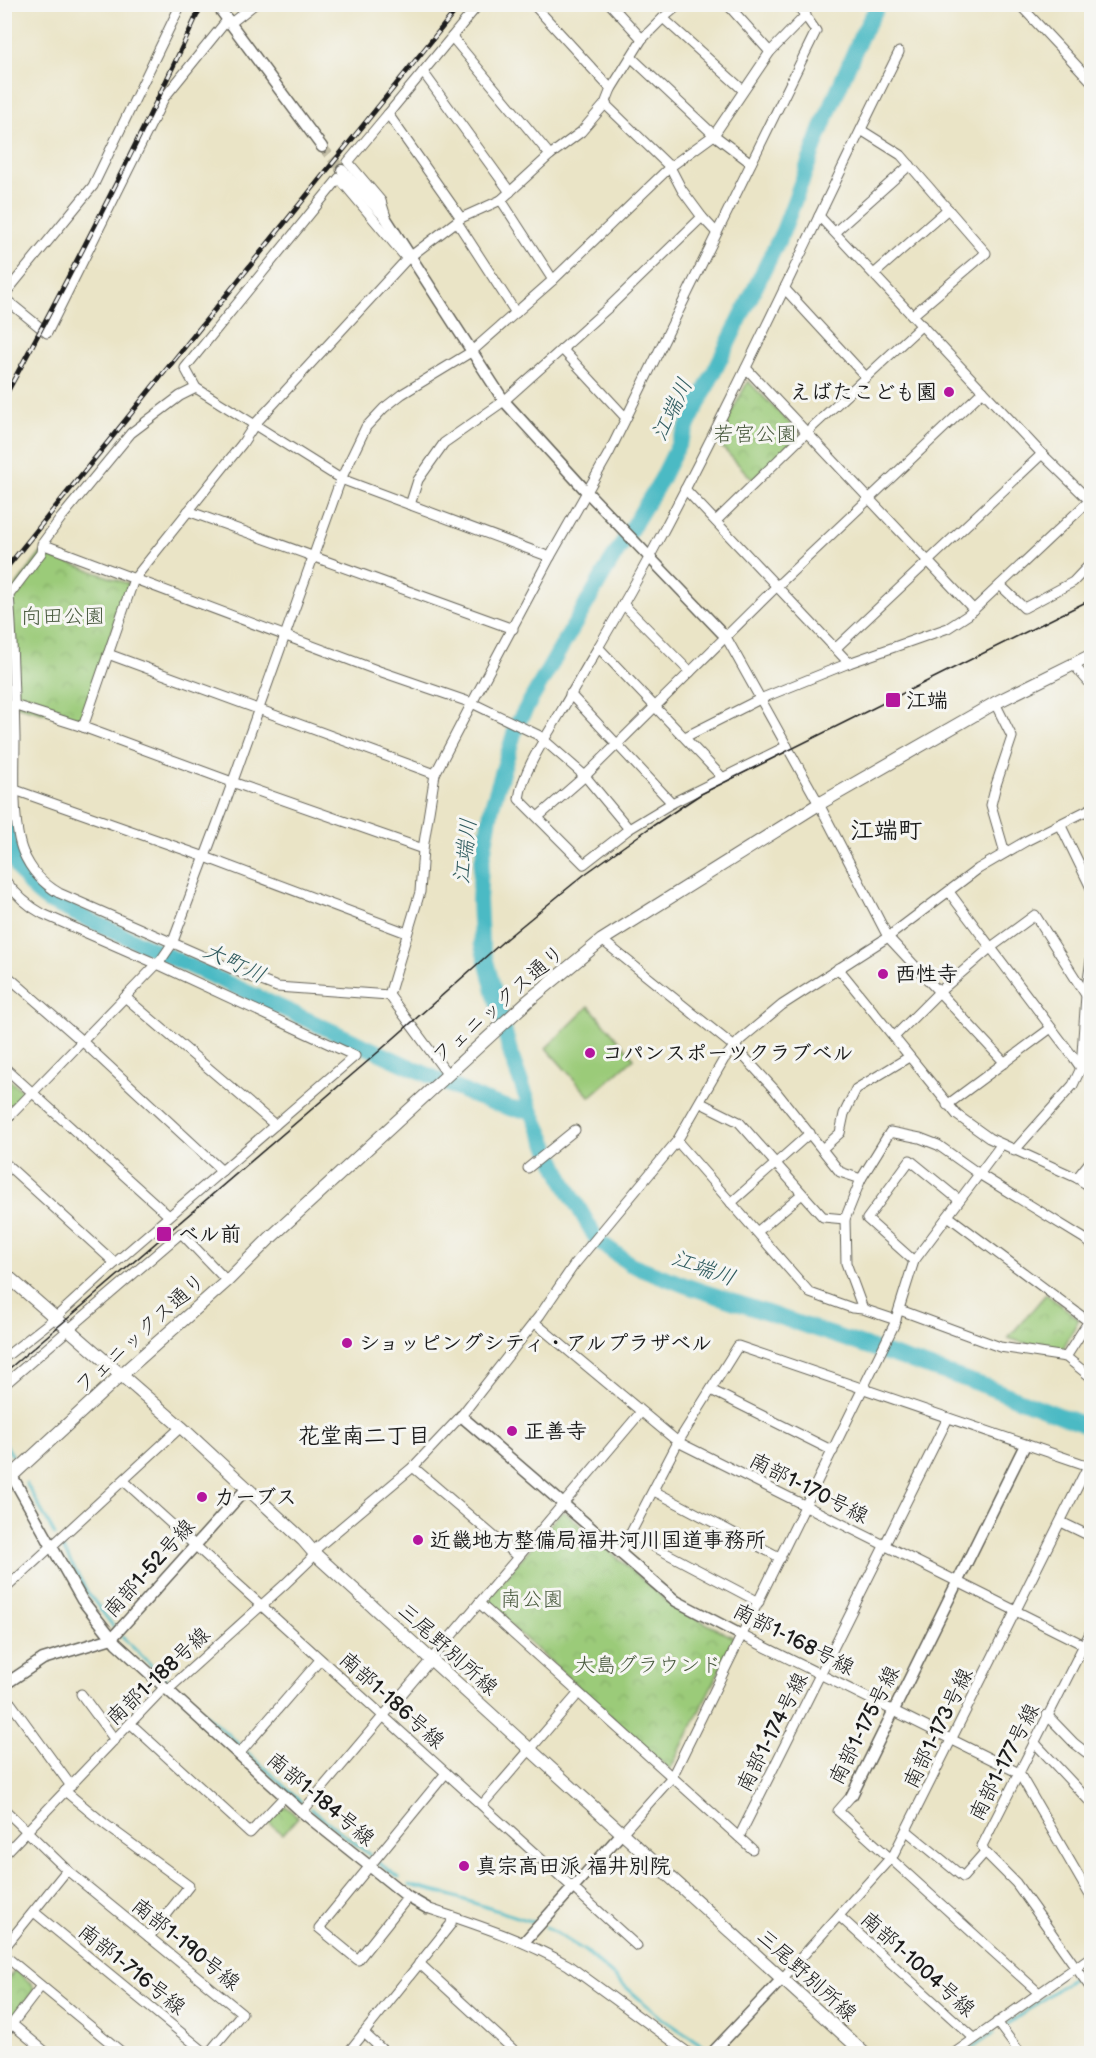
<svg xmlns="http://www.w3.org/2000/svg" width="1096" height="2058" viewBox="0 0 1096 2058" font-family="'Balsamiq Sans','Klee One',sans-serif">
<defs>
<pattern id="park-crowns" width="20" height="18" patternUnits="userSpaceOnUse" patternTransform="scale(1.5)"><rect width="20" height="18" fill="#9bcb79"/><path d="M2 6a3 3 0 1 1 6 0M12 15a3 3 0 1 1 6 0" fill="none" stroke="#85ae68"/></pattern>
</defs>
<rect width="100%" height="100%" fill="#f6f6f2"/>
<filter id="ink" filterUnits="userSpaceOnUse"><feTurbulence type="fractalNoise" baseFrequency=".0167" numOctaves="2"/><feDisplacementMap in="SourceGraphic" scale="12" xChannelSelector="R" yChannelSelector="G"/><feConvolveMatrix kernelMatrix="1 2 1 2 8 2 1 2 1" color-interpolation-filters="sRGB"/></filter>
<filter id="wash" filterUnits="userSpaceOnUse"><feTurbulence type="fractalNoise" baseFrequency=".008" numOctaves="4" result="noise"/><feDisplacementMap in="SourceGraphic" scale="24" xChannelSelector="R" yChannelSelector="G"/><feGaussianBlur stdDeviation="1.35" result="paint"/><feColorMatrix in="noise" values="0 0 0 0 0 0 0 0 0 0 0 0 0 0 0 0 0 1.4 0 .05"/><feComposite in="paint" operator="in"/></filter>
<g filter="url(#wash)">
<rect width="100%" height="100%" fill="#eae4c6"/>
<g fill="url(#park-crowns)" stroke="#5c744a" stroke-width="1.5">
<path d="M748 381 800 434 753 480 716 441Z"/>
<path d="M41 553 129 584 81 722 14 705 9 595Z"/>
<path d="M4 1075 26 1094 4 1116Z"/>
<path d="M1046 1294 1079 1319 1060 1354 1008 1338Z"/>
<path d="M561 1512H565L674 1607 733 1637 734 1641 671 1768H668L487 1604 486 1600Z"/>
<path d="M280 1807H287L298 1817 283 1834 268 1822Z"/>
<path d="M15 1970 32 1984 34 1990 5 2026V1983Z"/>
</g>
<path fill="#9bcb79" stroke="#5c744a" stroke-width="1.5" d="M589 1006 634 1058 590 1097 546 1048Z"/>
<g fill="none" stroke-linecap="round" stroke-linejoin="round">
<g stroke="#4cbac4" stroke-width="3">
<path d="M4 1442 12 1455"/>
<path d="M26 1483 55 1535"/>
<path d="M61 1545 88 1593 113 1626"/>
<path d="M122 1637 168 1681"/>
<path d="M178 1690 240 1745"/>
<path d="M247 1752 301 1802"/>
<path d="M311 1809 370 1855"/>
<path d="M379 1863 399 1878"/>
<path d="M409 1885 449 1895 533 1922"/>
<path d="M546 1927 585 1951 660 2017 705 2047"/>
<path d="M1086 1968 1092 1964"/>
<path d="M1008 2024 1073 1978"/>
<path d="M964 2054 994 2033"/>
</g>
<g stroke="#4cbac4" stroke-width="16">
<path d="M879 4 861 36 823 125 783 231 661 480 606 570 517 724 492 806 481 867 479 900 481 942 511 1055 531 1110 564 1182 597 1240 630 1264 687 1286 985 1386 1092 1428"/>
<path d="M4 779C7 828 3 869 48 901L476 1097 512 1109 531 1110"/>
</g>
</g>
</g>
<g filter="url(#ink)">
<g fill="none" stroke-linecap="round" stroke-linejoin="round">
<path stroke="#c1bca4" stroke-width="10" stroke-dasharray="10 5" stroke-linecap="butt" d="M322 147 342 170"/>
<g stroke="#646258" stroke-width="11">
<g id="minor">
<path d="M533 4 611 89"/>
<path d="M610 4 642 39"/>
<path d="M727 4 770 52"/>
<path d="M1019 4 1092 82"/>
<path d="M663 18 743 90"/>
<path d="M231 23 255 4"/>
<path d="M452 37 550 155"/>
<path d="M631 57 714 135 751 163"/>
<path d="M423 72 510 192"/>
<path d="M605 104 670 167 682 190 702 217 716 232"/>
<path d="M861 130 901 155 986 253 913 315"/>
<path d="M501 200 553 280"/>
<path d="M819 216 1042 454 1092 503"/>
<path d="M386 217 381 201 348 162 388 114"/>
<path d="M461 218 388 114 479 4"/>
<path d="M457 222 516 313"/>
<path d="M835 232 910 165"/>
<path d="M407 259 339 178 185 368 196 388 341 479 550 557"/>
<path d="M874 274 948 209"/>
<path d="M784 288 866 377"/>
<path d="M4 295 93 186 181 4"/>
<path d="M4 298 47 333 164 98 228 19"/>
<path d="M562 349 626 418"/>
<path d="M746 368 974 610"/>
<path d="M685 489 849 663 948 628 968 615 1089 501"/>
<path d="M410 505 418 480 444 443 504 401 608 308 702 217"/>
<path d="M188 511 513 629"/>
<path d="M716 521 807 432 922 325"/>
<path d="M42 544 379 671 472 703 435 774 423 849 420 892 389 995 277 987 246 975 59 893C42 883 31 871 23 852 12 826 15 768 15 738 14 690 13 643 9 595L41 553 42 544 61 518 131 433 180 396 196 388"/>
<path d="M1000 585 1024 608 1073 582 1092 562"/>
<path d="M623 604 690 672"/>
<path d="M726 637 819 804 888 937 1005 1063"/>
<path d="M598 647 722 777"/>
<path d="M836 648 1042 454"/>
<path d="M108 654 435 774"/>
<path d="M1073 664 1092 686"/>
<path d="M570 694 672 803"/>
<path d="M995 703 1012 737 996 785 991 805 1005 853"/>
<path d="M14 705 83 727 232 782 423 849"/>
<path d="M83 727 134 579 242 444 255 424 407 259 461 218 501 200 550 155 581 132 605 104 611 89 642 39 663 18 680 4"/>
<path d="M685 737 760 699 849 663"/>
<path d="M787 746 672 803 629 829 584 864 519 799C523 769 547 736 562 710 591 659 622 608 650 556 739 391 815 220 899 52"/>
<path d="M15 790 205 857 407 933"/>
<path d="M538 817 585 776 776 587 983 391"/>
<path d="M1060 824 1092 890"/>
<path d="M629 829 585 776 538 735 472 703 550 557 609 453 816 31 797 4"/>
<path d="M4 879C15 894 26 905 43 914L157 964 355 1056 115 1263 55 1318 4 1358"/>
<path d="M949 892 1074 1058 1081 1068 1092 1071"/>
<path d="M602 940 737 1049 774 1089 840 1172 861 1179"/>
<path d="M838 968 957 1115 989 1138 1077 1178 1092 1188"/>
<path d="M4 973 83 1042 222 1171"/>
<path d="M389 995 448 1075"/>
<path d="M125 997 275 1125"/>
<path d="M894 1037 939 992 990 948 1035 915 1086 995"/>
<path d="M4 1067 169 1216"/>
<path d="M701 1103 739 1122 823 1217 845 1219"/>
<path d="M947 1105 1051 1028"/>
<path d="M4 1122 161 960 172 944 224 806 341 479 366 427 384 408 402 394 471 352 553 280 670 167 714 135 770 52 806 15"/>
<path d="M677 1141 810 1293 852 1308 863 1309"/>
<path d="M822 1149 840 1133 844 1114 856 1089 909 1057"/>
<path d="M1014 1151 1073 1085 1081 1068 1086 995 1092 952"/>
<path d="M4 1162 115 1263"/>
<path d="M528 1168 575 1130"/>
<path d="M1077 1178 1092 1159"/>
<path d="M731 1203 810 1133"/>
<path d="M948 1216 1088 1321"/>
<path d="M757 1232 802 1194"/>
<path d="M914 1261 867 1219 910 1160 959 1200"/>
<path d="M900 1310 1000 1347 1066 1357 1092 1378"/>
<path d="M896 1320 863 1309 846 1263 845 1219 861 1179 890 1132 920 1138 938 1145 979 1174 1085 1239 1092 1245"/>
<path d="M534 1322 678 1442 1092 1649"/>
<path d="M1066 1357 1092 1316"/>
<path d="M4 1385 181 1233 227 1281"/>
<path d="M711 1390 833 1451"/>
<path d="M4 1460 12 1476"/>
<path d="M413 1467 518 1557"/>
<path d="M124 1481 637 1946"/>
<path d="M654 1491 781 1558"/>
<path d="M1061 1522 1092 1537"/>
<path d="M630 1534 759 1602"/>
<path d="M621 1552 678 1442 738 1346 1092 1467"/>
<path d="M4 1590 181 1427"/>
<path d="M479 1603 752 1849"/>
<path d="M1092 1629 982 1846 985 1852 1016 1883 1092 1990"/>
<path d="M743 1636 1019 1773 1092 1899"/>
<path d="M4 1694 71 1786"/>
<path d="M81 1694 115 1740"/>
<path d="M1047 1715 1074 1743 1092 1757"/>
<path d="M131 1724 250 1833 284 1797"/>
<path d="M1034 1742 1092 1804"/>
<path d="M239 1754 320 1660"/>
<path d="M65 1791 106 1825 189 1886 149 1937"/>
<path d="M852 1795 838 1811 1039 1993"/>
<path d="M482 1805 578 1694"/>
<path d="M4 1809 67 1870 242 2013 208 2054"/>
<path d="M302 1812 641 1412"/>
<path d="M907 1831 963 1877 985 1852"/>
<path d="M622 1833 672 1777 894 1325 914 1261 1001 1145"/>
<path d="M739 1837 948 1418"/>
<path d="M4 1855 161 1691 171 1687 284 1585 310 1560 318 1547 413 1467 461 1416 540 1315 574 1265 677 1141 724 1059 740 1040 782 1005 888 937 978 869 1026 841 1092 808"/>
<path d="M408 1897 358 1960 319 1928 446 1773"/>
<path d="M427 1908C475 1924 524 1940 568 1965L690 2054"/>
<path d="M34 1912 207 2054"/>
<path d="M839 1916 974 2038"/>
<path d="M4 1948 67 1870"/>
<path d="M4 1955 124 2054"/>
<path d="M419 1963 518 2054"/>
<path d="M782 1979 894 1854 1088 1466"/>
<path d="M997 2022 1021 2054"/>
<path d="M12 2024 41 1986"/>
<path d="M364 2033 387 2054"/>
<path d="M4 2034 12 2024 48 2054"/>
<path d="M347 2054 451 1924 452 1917"/>
<path d="M953 2054 1092 1956"/>
</g>
</g>
<g stroke="#646258" stroke-width="13">
<g id="tertiary">
<path d="M216 4 322 147"/>
<path d="M342 170 385 217 504 401 587 492 726 637"/>
<path d="M461 1416 676 1601 743 1636"/>
<path d="M12 1476 82 1600 116 1643 302 1812 408 1897 427 1908"/>
<path d="M4 1685 43 1659 112 1638 246 1489"/>
<path d="M852 1795 1025 1445"/>
<path d="M524 1942 622 1833"/>
<path d="M711 2054 782 1979"/>
</g>
</g>
<g stroke="#646258" stroke-width="14">
<g id="secondary">
<path d="M4 1273 181 1427 303 1540 315 1554 865 2054"/>
<path d="M4 1483 121 1375 227 1281 269 1239 528 1001 602 940 819 804 995 703 1092 655"/>
</g>
</g>
<use href="#minor" stroke="#fff" stroke-width="9"/>
<use href="#tertiary" stroke="#fff" stroke-width="10"/>
<use href="#secondary" stroke="#fff" stroke-width="12"/>
<path stroke="#1c1c1c" stroke-width="1.5" d="M4 1373 368 1061 507 938 585 874 648 829 701 794 1092 599"/>
<g stroke="#1c1c1c" stroke-width="5">
<g id="rail">
<path d="M4 398C74 269 141 138 202 4"/>
<path d="M4 571 461 4"/>
</g>
</g>
<use href="#rail" stroke="#f6f6f2" stroke-width="3" stroke-dasharray="9" stroke-linecap="butt"/>
</g>
</g>
<g fill="#b5179e" stroke="#f6f6f2" stroke-width="2">
<circle cx="949" cy="392" r="6"/>
<rect x="885" y="692" width="16" height="16" rx="3"/>
<circle cx="883" cy="974" r="6"/>
<circle cx="590" cy="1053" r="6"/>
<rect x="156" y="1226" width="16" height="16" rx="3"/>
<circle cx="347" cy="1343" r="6"/>
<circle cx="512" cy="1431" r="6"/>
<circle cx="202" cy="1497" r="6"/>
<circle cx="418" cy="1540" r="6"/>
<circle cx="464" cy="1866" r="6"/>
</g>
<g text-anchor="middle" stroke-width="6" stroke-linejoin="round" paint-order="stroke">
<g font-size="21" font-weight="bold" fill="#1c1c1c" stroke="#f6f6f2" text-anchor="start">
<text x="937" y="399" text-anchor="end">えばたこども園</text>
<text x="906" y="707">江端</text>
<text x="895" y="981">西性寺</text>
<text x="602" y="1060">コパンスポーツクラブベル</text>
<text x="178" y="1241">ベル前</text>
<text x="359" y="1350">ショッピングシティ・アルプラザベル</text>
<text x="524" y="1438">正善寺</text>
<text x="214" y="1504">カーブス</text>
<text x="430" y="1547">近畿地方整備局福井河川国道事務所</text>
<text x="476" y="1873">真宗高田派 福井別院</text>
</g>
<g font-size="21" fill="#48593d" stroke="#f6f6f2">
<text x="755" y="441">若宮公園</text>
<text x="63" y="623">向田公園</text>
<text x="532" y="1606">南公園</text>
<text x="648" y="1672">大島グラウンド</text>
</g>
<g font-size="21" fill="#1c1c1c" stroke="#f6f6f2">
<text transform="translate(498 1004) rotate(-41)" y="7">フェニックス通り</text>
<text transform="translate(140 1333) rotate(-42)" y="7">フェニックス通り</text>
<text transform="translate(809 1488) rotate(27)" y="7">南部1-170号線</text>
<text transform="translate(149 1568) rotate(-48)" y="7">南部1-52号線</text>
<text transform="translate(794 1639) rotate(27)" y="7">南部1-168号線</text>
<text transform="translate(448 1649) rotate(42)" y="7">三尾野別所線</text>
<text transform="translate(158 1676) rotate(-43)" y="7">南部1-188号線</text>
<text transform="translate(392 1700) rotate(42)" y="7">南部1-186号線</text>
<text transform="translate(864 1725) rotate(-63)" y="7">南部1-175号線</text>
<text transform="translate(938 1728) rotate(-64)" y="7">南部1-173号線</text>
<text transform="translate(772 1732) rotate(-63)" y="7">南部1-174号線</text>
<text transform="translate(1004 1762) rotate(-63)" y="7">南部1-177号線</text>
<text transform="translate(321 1799) rotate(40)" y="7">南部1-184号線</text>
<text transform="translate(186 1944) rotate(39)" y="7">南部1-190号線</text>
<text transform="translate(918 1964) rotate(42)" y="7">南部1-1004号線</text>
<text transform="translate(132 1969) rotate(39)" y="7">南部1-716号線</text>
<text transform="translate(807 1975) rotate(42)" y="7">三尾野別所線</text>
</g>
<g font-size="22" font-style="italic" fill="#2f5b5f" stroke="#f6f6f2">
<text transform="translate(671 409) rotate(-64)" y="8">江端川</text>
<text transform="translate(464 851) rotate(-83)" y="8">江端川</text>
<text transform="translate(235 962) rotate(25)" y="8">大町川</text>
<text transform="translate(704 1267) rotate(20)" y="8">江端川</text>
</g>
<g font-size="22" font-weight="bold" fill="#1c1c1c" stroke="#f6f6f2">
<text x="364" y="1443">花堂南二丁目</text>
</g>
<g font-size="24" font-weight="bold" fill="#1c1c1c" stroke="#f6f6f2">
<text x="886" y="838">江端町</text>
</g>
</g>
<rect width="1096" height="2058" fill="none" stroke="#f6f6f2" stroke-width="24"/>
</svg>
